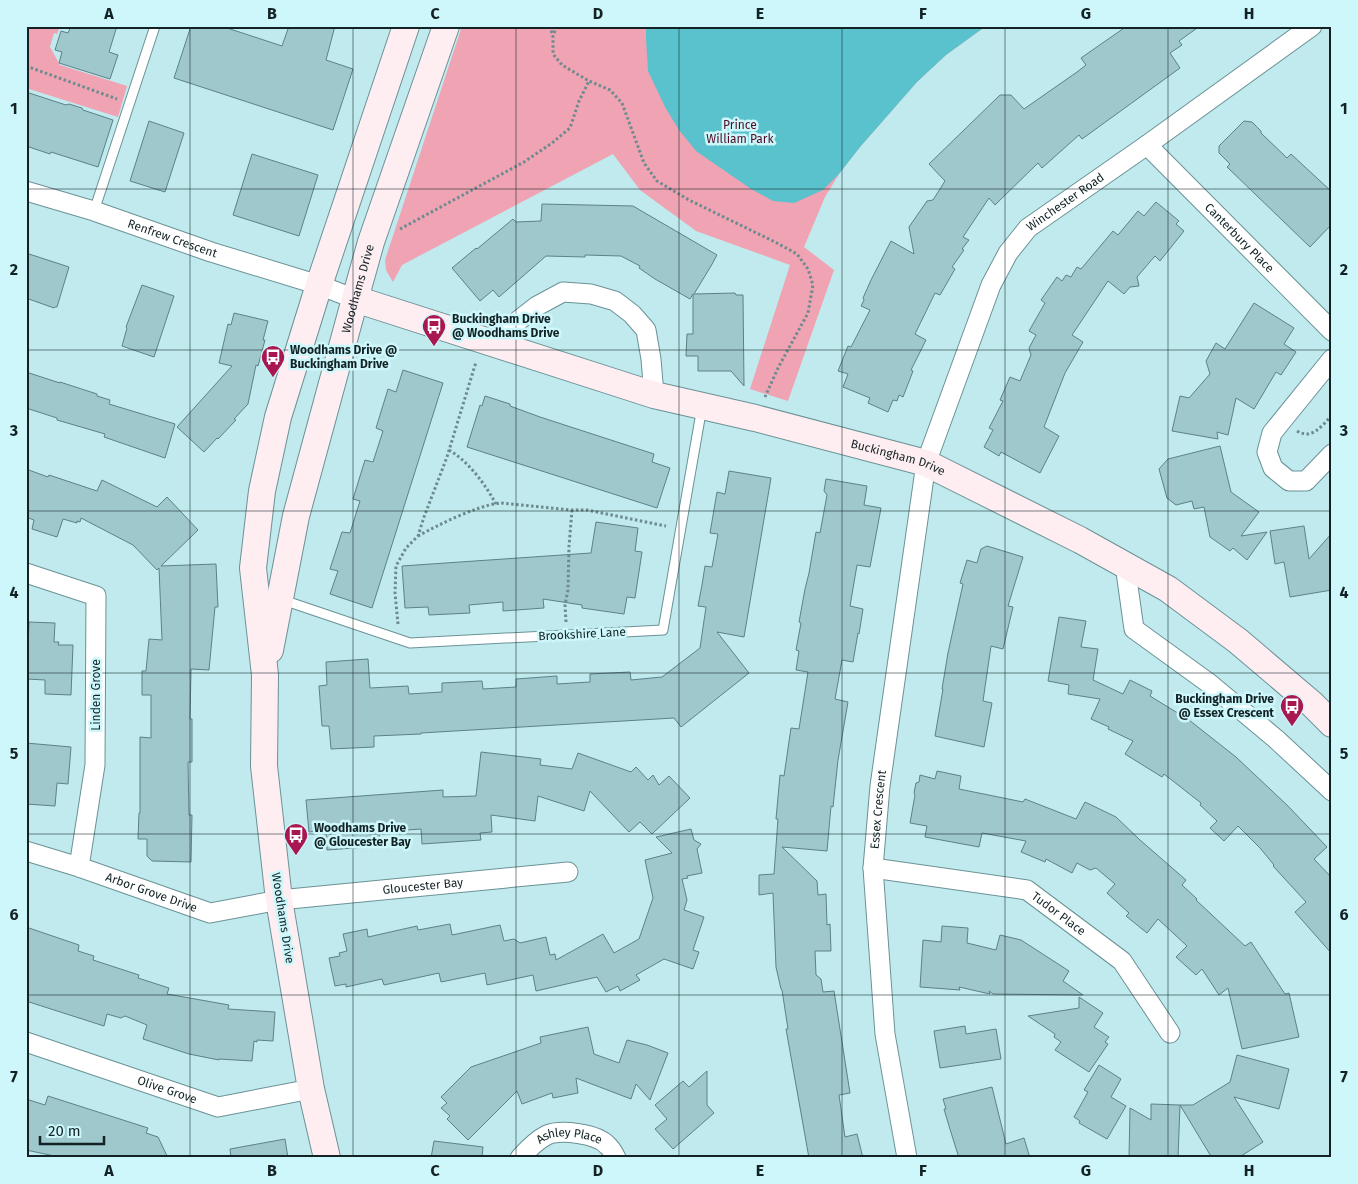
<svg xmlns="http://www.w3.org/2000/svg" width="1358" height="1184" viewBox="0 0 1358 1184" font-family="'Fira Sans',sans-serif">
<rect width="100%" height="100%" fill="#c0eaee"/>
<g fill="#efa3b3">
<path d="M26 26H60L57 34 54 33 50 47 60 65 127 86 118 117 26 88Z"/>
<path d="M462 26H986L946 55 917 82 860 147 839 174 825 197 804 247 834 270 788 401 750 389 790 265 696 231 640 190 613 154 402 265 393 282 386 270 385 260Z"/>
</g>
<path fill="#5ac2cc" d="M646 26H986L946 55 917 82 860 147 839 174 823 190 794 203 773 201 751 189 696 151 679 130 665 107 648 71 646 39Z"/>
<g fill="#9fc8cc" stroke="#5c8286">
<path d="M71 26H117L109 52 118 55 110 79 59 63 62 52 55 50 61 31 68 33Z"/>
<path d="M191 26H221L282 46 289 26H335L326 60 353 69 333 130 174 78Z"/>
<path d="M1127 26H1200L1179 41 1182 45 1170 53 1180 68 1082 139 1079 135 1042 168 1038 163 995 205 989 198 963 237 969 240 962 249 964 250 952 267 955 269 940 295 935 293 915 334 926 340 911 370 913 371 903 397 899 395 897 401 893 400 888 412 868 403 870 398 843 387 848 374 838 371 848 346 851 347 870 310 861 306 864 300 863 298 871 280 891 241 914 254 909 227 927 201 933 200 945 181 929 164 1000 95H1011L1024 109 1077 72 1086 65 1081 58Z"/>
<path d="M26 92 66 105 69 104 82 108 83 110 113 120 98 167 51 152 50 154 26 146Z"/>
<path d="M149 121 184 133 165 192 130 181Z"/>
<path d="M1244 121 1252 122 1261 131V133L1287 158 1291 154 1332 192V224L1310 247 1227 167 1230 164 1219 153V146Z"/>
<path d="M252 154 318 175 299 236 233 215Z"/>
<path d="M1156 202 1179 221 1176 224 1184 231 1160 261 1155 256 1137 277 1139 286 1130 287 1124 294 1108 281 1072 335 1083 342 1065 373 1044 427 1059 436 1040 473 1001 452 999 456 984 447 993 430 989 428 1003 401 1000 400 1010 377 1020 381 1031 355 1029 348 1036 335 1029 331 1045 303 1041 300 1057 277 1062 281 1066 275 1071 277 1077 267 1081 269 1113 231 1118 235 1138 211 1144 216Z"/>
<path d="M542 204 633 206 717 255 711 266 694 294 735 293 736 295H743L744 386 731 371H698V356H686L687 334H693V294L690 299 655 279 639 268 640 266 621 256 585 255V257L546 256 499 297 493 290 480 301 452 268 476 248 477 249 513 219 516 222 541 221Z"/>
<path d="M26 253 69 267 57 307H55L54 308 26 298Z"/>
<path d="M142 285 174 296 154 357 122 346 127 328 126 327Z"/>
<path d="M1254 303 1294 328 1284 344 1296 352 1281 375 1276 372 1254 409 1236 398 1228 435 1217 432 1218 439 1172 431 1180 396 1189 398 1210 374 1206 361 1216 343 1225 349Z"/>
<path d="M234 313 268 321 263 340H265L258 366 256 365 248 404 234 419 236 420 218 439 217 438 204 452 177 427 232 366 219 363 228 324 231 325Z"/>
<path d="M403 370 443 383 372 608 330 594 338 571 330 569 342 532 350 533 360 501 353 499 365 460 373 462 383 431 376 428 388 389 396 392Z"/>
<path d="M26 372 60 383V382L97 394V396L110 400 109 404 175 424 165 458 104 437 105 434 57 420V418L26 408Z"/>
<path d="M485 396 510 404V406L540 417 654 454 652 462 670 468 657 508 467 447 480 405 482 406Z"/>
<path d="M1220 446 1231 492 1259 512 1241 536 1267 532 1247 560 1233 548 1230 551 1210 537 1204 507 1194 509 1192 501 1176 505 1167 498 1159 469 1168 459Z"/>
<path d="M26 469 48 477 49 475 97 491 102 480 157 507 167 497 198 530 161 566 216 564 218 607H215L209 670 191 669 190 719H192V762H188L189 815H192L191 862 152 861 147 856V839H138L139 813H140V737L151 738V695H142V671H146L149 639 162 640 159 568 157 570 133 545 81 518 80 522 77 521V523L63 519 57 537 32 529 34 520 26 517Z"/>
<path d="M729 471 771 478 744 637 717 632 749 673 681 727 674 718 421 733V734L374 736V747L331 749 329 726H322L319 686 327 685 326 662 368 659 370 688 408 686 409 694 442 692V683L482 681 483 689 516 687V679L557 676V684L590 682V674L630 672 631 680 662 677 700 648 706 607 698 606 702 585 705 566 712 567 718 534 710 533 717 492 725 494Z"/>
<path d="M826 479 867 486 864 505 881 508 870 567 857 565 850 606 863 609 859 634 858 633 853 662 842 660 835 699 848 702 838 760 833 807 831 806 827 851 782 847 817 881 818 895 826 894 827 925 830 924 831 951H815L816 975 821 979 823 992 834 991 850 1093 839 1095 845 1137 857 1134 863 1158H809L786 1029H788L782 990 781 989 776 967 773 893 759 895V875L774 874 778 819H776L780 775 784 776 791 728 799 729 808 672 796 670 799 651 796 650 801 623 799 622 805 589 809 573 816 532 820 533 827 495 824 491Z"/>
<path d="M596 522 638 528 635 551 642 552 635 598 627 597 624 614 582 608V605L543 599 544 608 503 611V602L469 605 470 613 429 615 428 607 405 608 402 566 591 553Z"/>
<path d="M1304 526 1309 559 1332 533V590L1290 597 1284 562 1275 564 1270 531Z"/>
<path d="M987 546 1023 557 1008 606 1013 607 1003 649 991 646 983 701 992 703 984 747 935 736 943 689H942L948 653 963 584 960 583 967 560 977 563 981 549Z"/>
<path d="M1059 617 1086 621 1081 647 1098 649 1093 680 1123 694 1130 680 1152 691 1150 696 1189 720 1236 757 1288 806 1327 847 1314 859 1332 878V954L1295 912 1306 902 1273 866 1274 865 1260 848 1238 826 1224 841 1210 828 1217 821 1200 805 1201 803 1164 774 1162 777 1125 754 1133 741 1108 729 1109 727 1091 719 1100 699 1068 694 1069 685 1048 681Z"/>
<path d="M29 622 55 623 54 642H59L58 645H73L71 695 45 694V680L27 679Z"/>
<path d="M26 743 71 747 68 784 57 783 55 806 26 804Z"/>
<path d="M481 752 541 759 540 765 572 769 578 753 631 772 636 767 648 780 653 775 659 785 669 776 690 798 652 834 640 822 629 832 590 791 584 811 538 796 535 821 491 815 492 832 480 833 481 840 422 844 421 829 379 832 380 846 327 850 326 830 309 832 306 800 443 790V797L476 796Z"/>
<path d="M937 771 961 776 959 789 1023 802 1025 799 1076 819 1085 802 1116 817 1140 840 1186 880 1182 885 1197 899 1196 900 1245 946 1251 942 1285 994 1289 993 1299 1037 1242 1049 1228 988 1219 995 1202 969 1196 975 1176 957 1187 946 1158 919 1147 933 1126 916 1129 913 1107 893 1115 884 1096 868 1090 870 1077 863 1072 873 1046 859 1045 862 1021 852 1026 841 982 833 979 847 925 837 927 826 910 823 915 795 914 793 916 783 919 782 920 775 935 779Z"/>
<path d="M691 829 694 840 701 844 697 849 702 873 687 876 688 878 682 879 687 900 684 910 704 917 693 950 699 952 693 969 664 959 636 975 640 980 620 991 618 986 606 992 597 977 536 991 533 975 487 985 485 973 441 982 439 973 384 985 382 979 346 987V984L335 986 329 958 340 956 339 953 347 951 343 934 367 929 368 937 417 926 418 930 450 924 452 935 500 925 504 941 514 939 520 943 546 937 550 955 555 954 556 960 603 934 614 953 639 939 653 898 645 860 672 853 656 837Z"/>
<path d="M942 926 968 928 967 943 996 950 1000 935 1021 940 1069 971 1063 981 1083 995 993 994 989 991 990 994 959 987 960 990 920 987 923 940 941 942Z"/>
<path d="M26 927 79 945 78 951 94 956 93 960 139 975 138 978 169 988 167 994 229 1005 228 1009 275 1012 273 1041 257 1040V1042L254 1041 252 1061 219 1059V1060L189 1054 143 1039 147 1025 125 1016 121 1018 107 1014 104 1026 26 1001Z"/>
<path d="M1079 997 1103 1013 1094 1027 1109 1037 1105 1042 1108 1044 1089 1072 1055 1050 1061 1042 1054 1037 1055 1034 1028 1016 1079 1008Z"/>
<path d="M965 1026 966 1034 996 1029 1001 1059 940 1068 934 1031Z"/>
<path d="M588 1027 594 1054 619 1063 627 1040 647 1045 668 1053 650 1100 636 1084 631 1099 576 1078 578 1093 553 1098 552 1093 522 1104 517 1091 468 1140 447 1119 450 1116 441 1108 447 1103 441 1097 471 1067 541 1043 540 1037Z"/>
<path d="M1237 1055 1289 1069 1279 1109 1234 1097 1263 1142 1238 1158H1212L1180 1105H1193L1230 1082Z"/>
<path d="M1099 1065 1121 1079 1111 1097 1126 1106 1107 1139 1079 1123 1080 1121 1074 1117 1088 1092 1084 1090Z"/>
<path d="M707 1071V1105L714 1113 673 1149 655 1129 667 1119 655 1105 683 1081 689 1087Z"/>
<path d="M992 1087 1006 1144 1024 1138 1030 1158H959L949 1126 944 1109H946L943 1099Z"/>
<path d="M48 1096 148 1128 146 1133 158 1137 168 1158H64L26 1150V1099L45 1105Z"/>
<path d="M1151 1104 1180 1105 1178 1158H1129L1130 1108 1151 1120Z"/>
<path d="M285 1139 288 1158H231L230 1149Z"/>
<path d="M434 1141 483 1147 482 1158H431Z"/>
</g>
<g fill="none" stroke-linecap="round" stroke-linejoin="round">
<g stroke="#6b9296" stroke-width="11">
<g id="lane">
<path d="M94 211 155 26"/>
<path d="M283 600 410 643 663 630 702 407"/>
</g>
</g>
<g stroke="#6b9296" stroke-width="21">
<g id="street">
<path id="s1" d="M1147 145 1332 331"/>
<path id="s2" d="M26 191 94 211 211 252 319 285 355 299"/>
<path d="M497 345 519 320 537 306 563 292 591 294 615 301 632 314 646 330 651 359 654 395"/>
<path d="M1332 359 1272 433 1267 452 1273 468 1289 481H1306L1332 454"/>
<path d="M1125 565 1134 629 1210 684 1276 739 1332 791"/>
<path d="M26 573 96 596 95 765 79 867"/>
<path id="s3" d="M26 851 79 867 210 913 279 900 568 872"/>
<path id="s4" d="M873 868 1027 890 1122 961 1170 1033"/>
<path id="s5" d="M26 1042 218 1107 311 1089"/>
<path id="s6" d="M520 1158C528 1149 537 1140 547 1135 561 1129 597 1134 607 1145 611 1148 614 1154 616 1158"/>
<path id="s7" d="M907 1158 885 1034 873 868 880 786 926 463 991 285 1008 253 1028 228 1147 145 1312 26"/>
</g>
</g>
<g stroke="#6b9296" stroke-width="28">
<g id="secondary">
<path id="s8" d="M355 299 654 395 755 418 926 463 1080 540 1168 589 1238 641 1312 704 1332 724"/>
<path id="s9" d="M270 650 296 516 355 299 371 242 446 26"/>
<path d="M327 1158 311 1089 279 900 264 766 265 675 253 568 262 491 278 417 319 285 406 26"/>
</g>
</g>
<g stroke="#6d8b8e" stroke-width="3" stroke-dasharray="2.5 2.5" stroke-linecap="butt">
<path d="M549 26 553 35"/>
<path d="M557 26 553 36V54L562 65 589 81 610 90 622 103 644 163 657 181 689 200 775 242 797 254 808 269 813 285 808 313 778 368 765 397"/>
<path d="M26 66 117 99"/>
<path d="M400 229 524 162 552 143 570 128 579 101 589 81"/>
<path d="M1297 431C1312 440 1322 426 1332 415"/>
<path d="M449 450C469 462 485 484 496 504"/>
<path d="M418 536C440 524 476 506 500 503L572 510H587L666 526"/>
<path d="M566 622 565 605 568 590 569 546 572 510"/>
<path d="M398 624 395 593 396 566 406 548 418 536 424 517 447 457 476 362"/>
</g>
<use href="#lane" stroke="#fff" stroke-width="9"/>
<use href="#street" stroke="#fff" stroke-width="19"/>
<use href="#secondary" stroke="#feeef1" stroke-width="26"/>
</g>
<path fill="none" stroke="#132325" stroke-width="1" stroke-opacity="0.55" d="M190 26V1158M353 26V1158M516 26V1158M679 26V1158M842 26V1158M1005 26V1158M1168 26V1158M26 189H1332M26 350H1332M26 511H1332M26 673H1332M26 834H1332M26 995H1332"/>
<defs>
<g id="bus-pin" transform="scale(1.25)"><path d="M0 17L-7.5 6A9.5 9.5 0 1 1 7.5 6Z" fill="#a91750" stroke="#cdf7fb"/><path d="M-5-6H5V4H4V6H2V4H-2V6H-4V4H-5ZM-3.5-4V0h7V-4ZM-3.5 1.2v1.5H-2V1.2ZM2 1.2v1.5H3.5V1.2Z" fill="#fff"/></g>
</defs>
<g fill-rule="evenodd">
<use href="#bus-pin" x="434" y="326"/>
<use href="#bus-pin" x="273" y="357"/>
<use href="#bus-pin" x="1292" y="706"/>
<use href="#bus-pin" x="296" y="835"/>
</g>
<g text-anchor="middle" stroke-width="5" stroke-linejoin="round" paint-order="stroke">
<g font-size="12" fill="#510b24" stroke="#cdf7fb">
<text x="740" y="129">Prince<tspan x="740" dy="14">William Park</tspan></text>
</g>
<g font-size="12" fill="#132325" stroke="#cdf7fb">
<text dy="4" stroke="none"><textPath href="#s7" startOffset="1004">Winchester Road</textPath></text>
<text dy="4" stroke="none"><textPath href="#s2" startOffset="154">Renfrew Crescent</textPath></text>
<text dy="4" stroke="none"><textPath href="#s1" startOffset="131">Canterbury Place</textPath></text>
<text dy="4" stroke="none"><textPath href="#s9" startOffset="372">Woodhams Drive</textPath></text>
<text dy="4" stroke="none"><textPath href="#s8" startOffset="566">Buckingham Drive</textPath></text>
<text transform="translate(582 634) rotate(-3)" y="4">Brookshire Lane</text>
<text transform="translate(96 695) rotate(-90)" y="4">Linden Grove</text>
<text dy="4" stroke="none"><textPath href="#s7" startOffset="351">Essex Crescent</textPath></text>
<text dy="4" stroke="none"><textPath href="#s3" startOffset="409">Gloucester Bay</textPath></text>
<text dy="4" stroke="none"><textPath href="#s3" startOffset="132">Arbor Grove Drive</textPath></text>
<text dy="4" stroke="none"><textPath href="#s4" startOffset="195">Tudor Place</textPath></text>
<text transform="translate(283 918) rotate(81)" y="4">Woodhams Drive</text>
<text dy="4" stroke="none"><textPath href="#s5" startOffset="149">Olive Grove</textPath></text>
<text dy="4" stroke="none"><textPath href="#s6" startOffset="58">Ashley Place</textPath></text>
</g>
<g font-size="12" font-weight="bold" fill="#132325" stroke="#cdf7fb" text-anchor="start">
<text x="452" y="323">Buckingham Drive<tspan x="452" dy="14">@ Woodhams Drive</tspan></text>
<text x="290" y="354">Woodhams Drive @<tspan x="290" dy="14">Buckingham Drive</tspan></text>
<text x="1274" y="703" text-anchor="end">Buckingham Drive<tspan x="1274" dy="14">@ Essex Crescent</tspan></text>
<text x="314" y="832">Woodhams Drive<tspan x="314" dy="14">@ Gloucester Bay</tspan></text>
</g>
</g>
<rect width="1358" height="1184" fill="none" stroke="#cdf7fb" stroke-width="55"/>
<path d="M40 1136v8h64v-8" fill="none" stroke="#132325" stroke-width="2.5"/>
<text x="48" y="1136" font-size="15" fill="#132325" stroke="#cdf7fb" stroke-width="4" paint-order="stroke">20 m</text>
<rect x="28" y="28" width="1302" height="1128" fill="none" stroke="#132325" stroke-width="2"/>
<g font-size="16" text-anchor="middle" font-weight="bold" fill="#132325">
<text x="109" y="19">A</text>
<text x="272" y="19">B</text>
<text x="435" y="19">C</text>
<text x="598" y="19">D</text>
<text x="760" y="19">E</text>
<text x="923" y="19">F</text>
<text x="1086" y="19">G</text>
<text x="1249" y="19">H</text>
<text x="14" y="114">1</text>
<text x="1344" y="114">1</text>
<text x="14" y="275">2</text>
<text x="1344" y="275">2</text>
<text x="14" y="436">3</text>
<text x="1344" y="436">3</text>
<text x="14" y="598">4</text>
<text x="1344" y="598">4</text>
<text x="14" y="759">5</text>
<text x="1344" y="759">5</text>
<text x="14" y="920">6</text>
<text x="1344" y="920">6</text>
<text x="14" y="1082">7</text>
<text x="1344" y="1082">7</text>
<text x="109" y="1176">A</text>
<text x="272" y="1176">B</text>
<text x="435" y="1176">C</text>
<text x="598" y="1176">D</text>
<text x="760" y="1176">E</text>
<text x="923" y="1176">F</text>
<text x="1086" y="1176">G</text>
<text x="1249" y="1176">H</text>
</g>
</svg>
